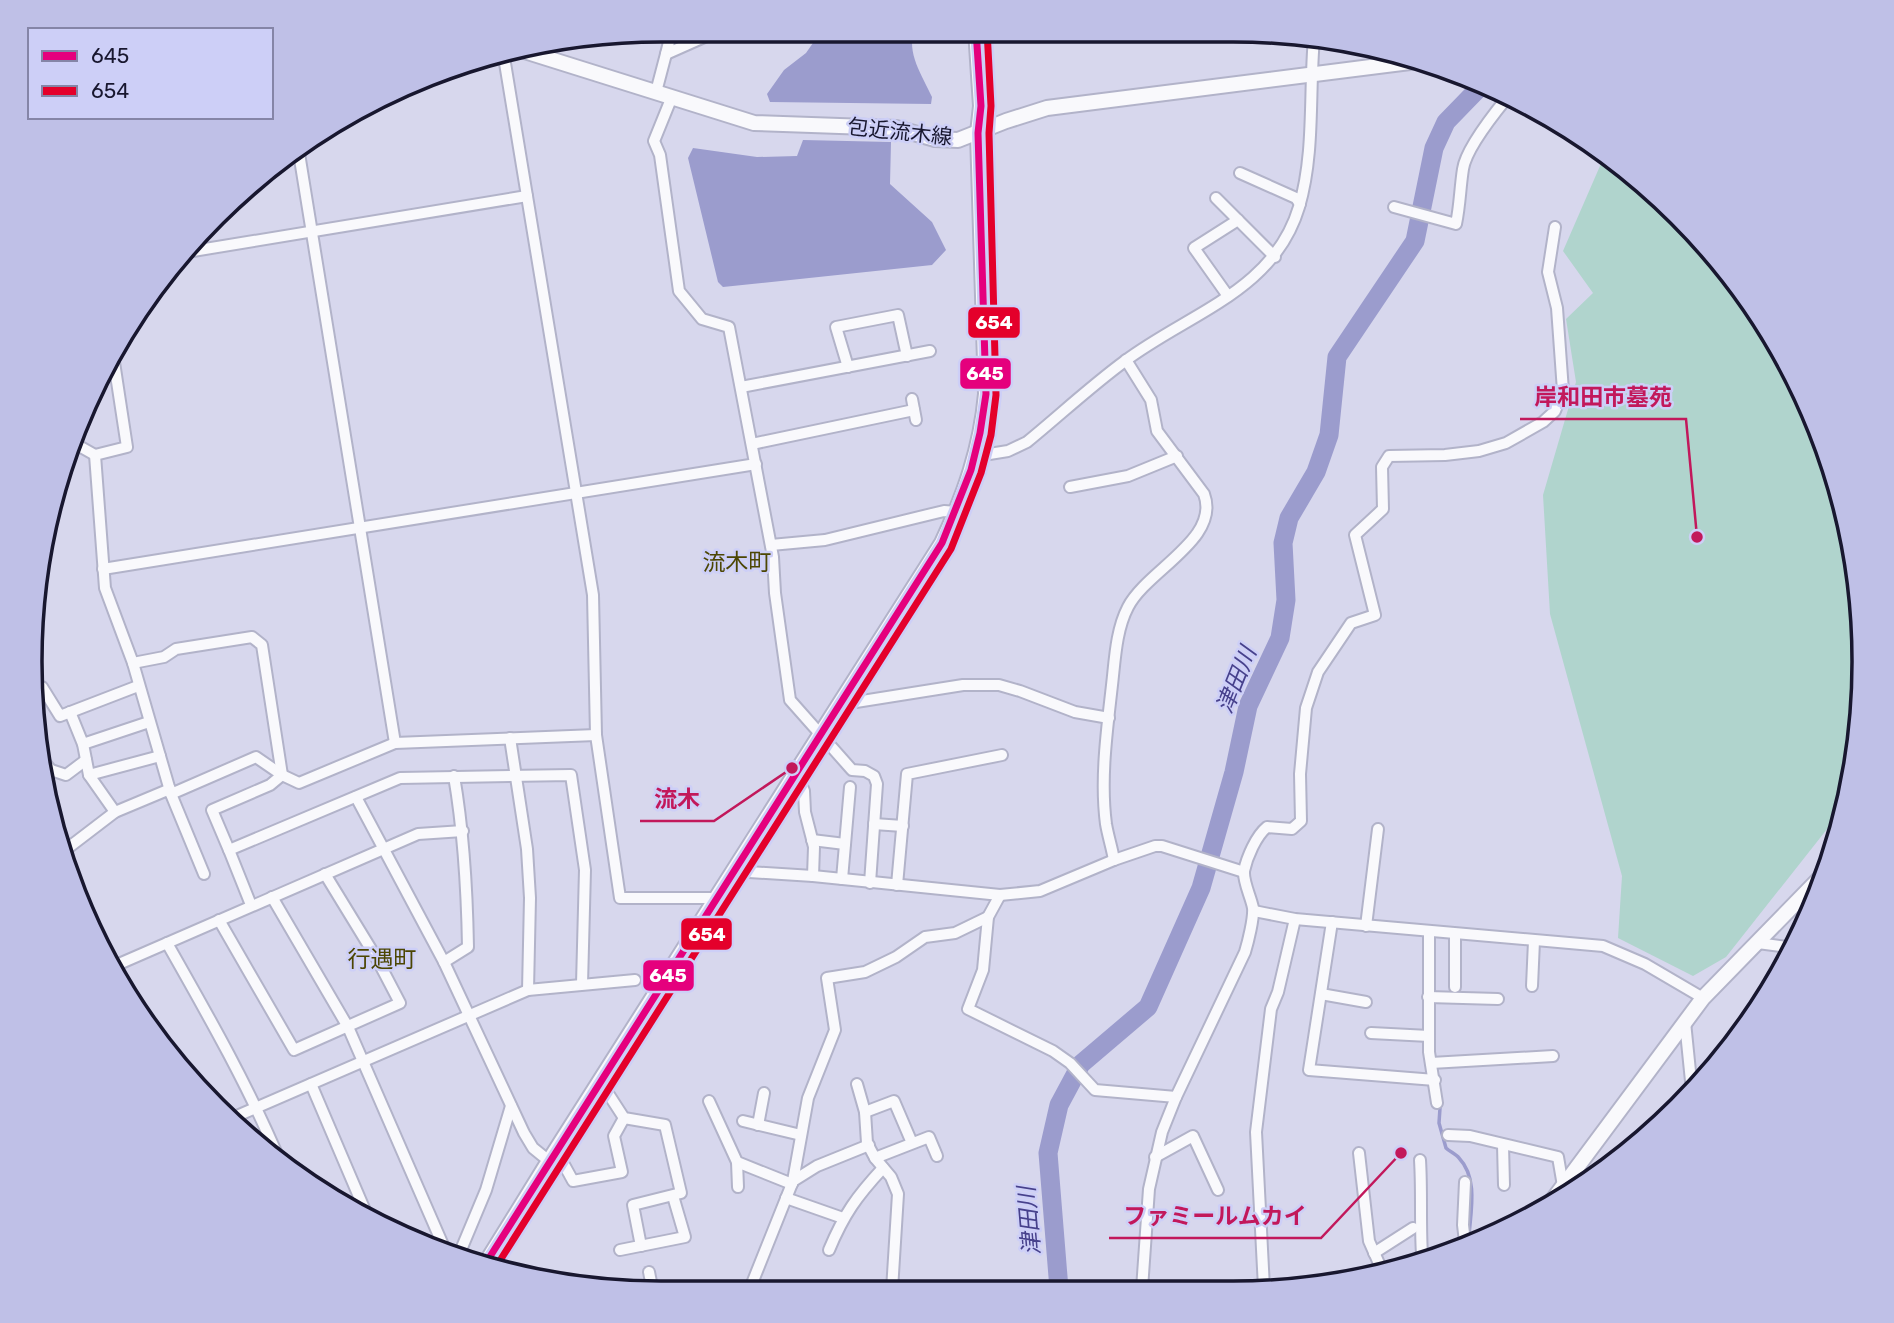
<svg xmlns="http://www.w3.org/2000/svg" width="1894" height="1323" viewBox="0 0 1894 1323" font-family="Rubik,'Noto Sans JP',sans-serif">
<rect width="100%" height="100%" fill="#d7d7ed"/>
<path fill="#b0d4cd" d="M1603 159 1707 245 1779 345 1831 458 1859 579 1863 702 1846 805 1726 957 1693 976 1618 938 1622 876 1550 614 1543 495 1576 382 1566 319 1593 293 1563 251Z"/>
<g fill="#9b9ccd">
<path d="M822 30H915C905 51 923 77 932 97L931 104 770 102 767 94 784 70 806 53Z"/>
<path d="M803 140 891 142 890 184 932 222 946 250 932 265 723 287 718 282 688 158 693 148 757 157 797 156Z"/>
</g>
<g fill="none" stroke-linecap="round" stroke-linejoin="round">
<path stroke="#9b9ccd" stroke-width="3.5" d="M1440 1108 1439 1123 1446 1148C1450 1152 1456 1154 1459 1158 1478 1178 1471 1210 1469 1235"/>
<path stroke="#9b9ccd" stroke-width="19" d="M1059 1289 1048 1153 1059 1105 1081 1064 1148 1007 1201 888 1234 772 1248 706 1280 638 1286 600 1283 543 1289 518 1316 472 1329 435 1337 357 1415 241 1434 148 1446 122 1479 88"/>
<g stroke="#b2b3c9" stroke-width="14">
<g id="minor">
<path d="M672 30 666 54 720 30"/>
<path d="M503 51 593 595 596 735 620 898H717"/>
<path d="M656 92 666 54"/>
<path d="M671 99 654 141 660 155 679 291 702 319 729 327 773 557 775 593 790 700 852 770 865 771 874 776 877 784 870 883"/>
<path d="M298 147 395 743"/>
<path d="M1240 173 1296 198 1300 204"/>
<path d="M1216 198 1275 257"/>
<path d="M1394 207 1456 224C1460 205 1460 188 1463 169 1466 149 1493 115 1506 99"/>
<path d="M181 253 527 196"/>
<path d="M1228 296 1194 248 1238 220"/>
<path d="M114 362 127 447 95 455 105 588 133 663 171 794 204 874"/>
<path d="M848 367 836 327 898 315 907 356"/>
<path d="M741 387 930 351"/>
<path d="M912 399 916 420"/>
<path d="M72 442 95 455"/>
<path d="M752 444 914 410"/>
<path d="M977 456 1008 451 1027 442C1060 415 1091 386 1125 361 1189 313 1274 291 1299 207 1315 153 1309 93 1314 38"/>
<path d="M1070 487 1128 476 1177 456"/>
<path d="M771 545 825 540 944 511 957 512"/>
<path d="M103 569 756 464"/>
<path d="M133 663 164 657 176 649 252 637 262 645 282 775 270 785 212 810 229 850"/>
<path d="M42 687 60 716 138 686"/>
<path d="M843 698 856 702 963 685H999L1020 691 1075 712 1109 718"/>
<path d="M70 712 83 744 89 775 115 812"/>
<path d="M510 738 527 849 530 898 528 990"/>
<path d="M83 744 149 722"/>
<path d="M41 758 51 770 66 775 86 760"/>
<path d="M796 772 804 791 805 812 814 847 813 876"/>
<path d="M89 775 160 756"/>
<path d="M171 794 256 757 282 775 299 783 395 743 596 735"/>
<path d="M356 797 444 962 524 1133 533 1148 549 1161"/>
<path d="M874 824 903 826"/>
<path d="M812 840 845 844"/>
<path d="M64 851 115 812 170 789"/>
<path d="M1114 860C1112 848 1108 836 1106 824 1100 779 1107 730 1112 685 1115 659 1116 630 1128 607 1147 570 1221 539 1204 494L1157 431 1151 400 1126 360"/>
<path d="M734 871 813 876 1000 895 1040 891 1114 860 1155 846H1162L1244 872"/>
<path d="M842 879 850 787"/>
<path d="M897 885 907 774 1002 755"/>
<path d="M1000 895 988 917 983 970 968 1009 1053 1051 1070 1063 1095 1090 1176 1097"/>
<path d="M272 897 348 1027 446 1252"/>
<path d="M251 905 229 850 400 778 571 775 585 870 582 984"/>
<path d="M1254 911 1295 919 1603 946 1645 964 1703 998"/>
<path d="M219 920 294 1050 400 1003 377 959 325 874"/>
<path d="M1332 922 1309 1070 1435 1080"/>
<path d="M1366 926 1378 829"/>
<path d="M1429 932V1052L1437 1103"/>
<path d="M167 943C209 1017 249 1087 282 1166"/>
<path d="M1758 943 1795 948"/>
<path d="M444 962 468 947C467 889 464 834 454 776"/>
<path d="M112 967 418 834 463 831"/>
<path d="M1532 986 1534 941"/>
<path d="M1455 987V934"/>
<path d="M1321 994 1366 1002"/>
<path d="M1428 997 1498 999"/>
<path d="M1685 1022 1692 1091"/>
<path d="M1371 1033 1429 1036"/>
<path d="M1431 1063 1553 1056"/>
<path d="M600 1081 624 1118 665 1125 681 1193 633 1205 641 1246"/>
<path d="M311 1084 369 1220"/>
<path d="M857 1084 865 1112 867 1143 875 1158 891 1177 898 1194 892 1290"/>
<path d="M709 1101 737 1162 792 1184"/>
<path d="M865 1112 894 1101 912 1143"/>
<path d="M230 1119 528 990 635 980"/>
<path d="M743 1121 801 1135"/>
<path d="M758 1125 764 1093"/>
<path d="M1448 1135 1470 1136 1558 1157 1563 1186"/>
<path d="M1503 1145 1504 1185"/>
<path d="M556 1150 573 1181 622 1172 614 1136 624 1118"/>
<path d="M1359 1153 1369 1241 1381 1268"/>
<path d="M1155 1157 1193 1136 1218 1190"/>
<path d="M875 1158 929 1137 937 1156"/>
<path d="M1420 1160C1422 1192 1420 1223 1422 1255"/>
<path d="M737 1162 738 1187"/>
<path d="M793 1181 817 1166 869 1145"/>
<path d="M786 1198 843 1218"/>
<path d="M1465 1242 1463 1225 1465 1182"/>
<path d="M620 1250 685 1237 673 1196"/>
<path d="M829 1250C844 1214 857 1196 883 1168"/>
<path d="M1374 1253 1413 1228"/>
<path d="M458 1257 486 1190 511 1106"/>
<path d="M649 1272 653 1292"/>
<path d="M1264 1288 1256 1132 1271 1009 1278 992 1295 919"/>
<path d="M1142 1289 1149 1189 1162 1132 1176 1097 1245 952C1248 942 1254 918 1253 908 1251 897 1243 882 1244 871 1247 857 1256 836 1267 827L1292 829 1301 821 1300 774 1306 708 1318 672 1351 623 1375 615 1355 535 1383 509 1382 467 1389 456 1445 455 1479 451 1506 443 1543 422 1555 411 1563 391 1557 308 1548 272 1555 227"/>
<path d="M733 1291H784"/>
<path d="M749 1291 793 1181 808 1098 835 1030 827 978 865 972 896 957 925 937 955 933 988 917"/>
<path d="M837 1291 892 1287"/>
</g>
</g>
<g stroke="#b2b3c9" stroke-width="18">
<g id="tertiary">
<path d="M518 49 754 123 896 128 935 139 958 140 1006 121 1047 108 1410 62"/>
<path d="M1552 1201 1703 998 1824 874"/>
<path d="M484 1266 549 1161 942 543C965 494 981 448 986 394L978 133 981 106 976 30"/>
</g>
</g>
<use href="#minor" stroke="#f9f9fc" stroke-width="10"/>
<use href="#tertiary" stroke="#f9f9fc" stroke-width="14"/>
<g stroke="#cdcff7" stroke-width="12">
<path id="bus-1" d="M484 1266 942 543 971 470 980 433 986 394 978 133 981 106 976 30"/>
</g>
<g stroke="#cdcff7" stroke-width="12">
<path id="bus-2" d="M494 1270 951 549 981 473 991 435 996 395 989 133 991 106 987 30"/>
</g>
<use href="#bus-1" stroke="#e5007d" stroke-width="7"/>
<use href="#bus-2" stroke="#e4002b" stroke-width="7"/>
</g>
<g text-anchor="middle" stroke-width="5" stroke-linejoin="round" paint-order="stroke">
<g font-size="21" fill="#18172f" stroke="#cdcff7">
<text transform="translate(900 132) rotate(6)" y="7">包近流木線</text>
</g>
<g font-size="23" fill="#4c4603" stroke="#cdcff7">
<text x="737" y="570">流木町</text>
<text x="382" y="967">行遇町</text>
</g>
<g font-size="23" font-style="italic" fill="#47418c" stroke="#cdcff7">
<text transform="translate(1236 680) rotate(-68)" y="8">津田川</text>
<text transform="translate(1029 1221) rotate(-95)" y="8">津田川</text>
</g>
</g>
<path d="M0 0H1894V1323H0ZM661 42H1233A619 619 0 0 1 1852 661V662A619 619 0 0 1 1233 1281H661A619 619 0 0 1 42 662V661A619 619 0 0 1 661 42Z" fill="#bfc0e7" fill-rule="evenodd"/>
<path fill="none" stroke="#18172f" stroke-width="3.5" d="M661 42H1233A619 619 0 0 1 1852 661V662A619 619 0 0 1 1233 1281H661A619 619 0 0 1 42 662V661A619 619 0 0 1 661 42Z"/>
<path fill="none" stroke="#c2185b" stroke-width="2.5" d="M1697 537L1686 419H1520M792 768L714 821H640M1401 1153L1321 1238H1109"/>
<g fill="#c2185b" stroke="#cdcff7" stroke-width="2.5">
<circle cx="1697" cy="537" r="7"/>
<circle cx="792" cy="768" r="7"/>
<circle cx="1401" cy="1153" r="7"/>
</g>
<g font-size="23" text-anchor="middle" font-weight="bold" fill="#c2185b" stroke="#cdcff7" stroke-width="5" stroke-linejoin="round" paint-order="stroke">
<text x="1603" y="405">岸和田市墓苑</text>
<text x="677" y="807">流木</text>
<text x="1215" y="1224">ファミールムカイ</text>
</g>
<g stroke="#cdcff7" stroke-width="2.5">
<rect x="967" y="306" width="54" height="33" rx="7" fill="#e4002b"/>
<rect x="959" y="357" width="53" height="33" rx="7" fill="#e5007d"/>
<rect x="680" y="917" width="53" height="34" rx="7" fill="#e4002b"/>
<rect x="642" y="959" width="53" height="33" rx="7" fill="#e5007d"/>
</g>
<g font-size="19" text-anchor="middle" font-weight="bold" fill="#fff">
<text x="994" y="329">654</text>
<text x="985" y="380">645</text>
<text x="707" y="941">654</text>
<text x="668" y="982">645</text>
</g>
<rect x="28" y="28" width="245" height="91" fill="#cdcff7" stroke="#8585a7" stroke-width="2"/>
<rect x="42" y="51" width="35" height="10" fill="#e5007d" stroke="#8585a7" stroke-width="2"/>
<text x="91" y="63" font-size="21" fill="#18172f">645</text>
<rect x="42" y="86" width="35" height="10" fill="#e4002b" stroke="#8585a7" stroke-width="2"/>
<text x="91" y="98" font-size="21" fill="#18172f">654</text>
</svg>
